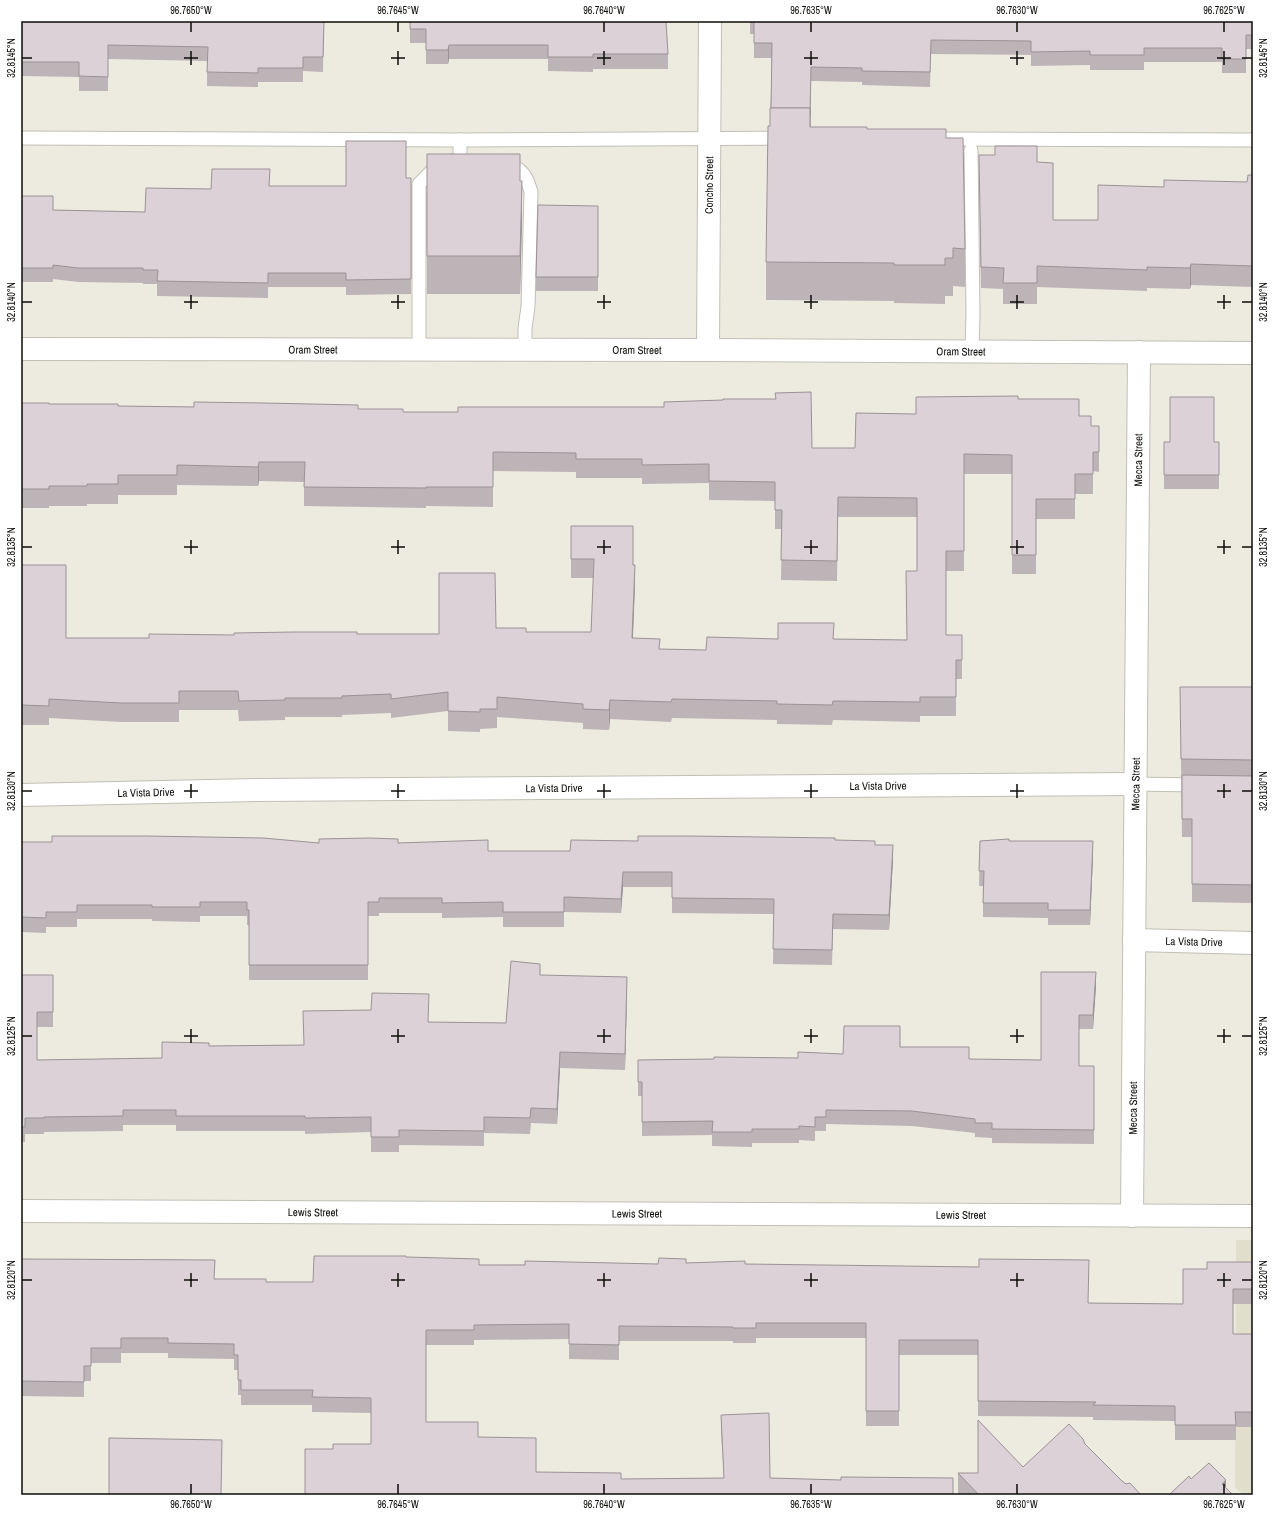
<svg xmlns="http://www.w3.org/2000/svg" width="1274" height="1516" viewBox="0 0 1274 1516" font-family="'Archivo Narrow',sans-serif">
<rect width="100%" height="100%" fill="#edebe0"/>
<path fill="#e1decc" d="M1236 1240H1253V1495H1244L1235 1488Z"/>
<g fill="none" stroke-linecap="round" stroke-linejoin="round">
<g stroke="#c1bfb5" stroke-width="15">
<g id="service">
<path d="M21 138 460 140 785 138"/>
<path d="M947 139 1253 140"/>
<path d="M971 150 973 314 972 351"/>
<path d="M505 164C522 167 527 177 531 192L528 307 525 328V350"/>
<path d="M419 349V184L436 167 460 158V140"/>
<path d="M1134 784 1199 785"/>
</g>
</g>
<g stroke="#c1bfb5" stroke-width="24">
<g id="minor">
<path id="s1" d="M21 349 708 350 1253 353"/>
<path id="s2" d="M708 350 710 21"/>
<path id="s3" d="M21 795 257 790 1134 784"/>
<path id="s4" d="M1134 940 1253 943"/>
<path id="s5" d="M21 1211 1253 1216"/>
<path id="s6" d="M1132 1216 1139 352"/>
</g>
</g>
<use href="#service" stroke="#fff" stroke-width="13"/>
<use href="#minor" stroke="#fff" stroke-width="22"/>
</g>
<g fill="#bdb4b8">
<path d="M21 21H324L323 72 303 71V82H258V87L207 86V61L108 59V91H79V77L21 76Z"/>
<path d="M410 21 668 54V69H593V72L548 71V59H449L448 64H426V43H410Z"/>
<path d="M750 21H1253V49H1246V73H1222V62H1144V70H1090V65L1031 66V55L931 54 930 87 862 85V82L811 81V127L867 129 946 138 965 249V287L953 286V296H945V304L894 303V301L766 300V262L772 58H754V34H750Z"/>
<path d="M427 154 520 181 522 220 520 294H427Z"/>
<path d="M1037 162 1053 220H1098L1164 187 1247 182 1253 175V287L1191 285 1190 289 1147 288V291L1037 287V304H1003V289L981 288 979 176Z"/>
<path d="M406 178H411V294L346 295V287H268V298L157 296V284H143V283L78 282 53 279V282H21V196L53 210 145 212 211 189 269 186H346Z"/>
<path d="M598 206V291H536V277Z"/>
<path d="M1018 399 1079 416 1091 426H1099V472L1093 471V494H1075V519H1036V574H1012V474H964V571H946V635H962V679H956V716H920V722L833 720 832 725 777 724V720L672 718 671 722 610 719 609 730 583 729V723L497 717V728L480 729V732L448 731V711L391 718V713L342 715V717H285V720L239 721 238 710H179V722H121L49 718V725H21V565L66 638H149L234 635 439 634 496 628 526 632H591L594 578H571V526L633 565 635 584 633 638 660 649 706 650 778 639H834L907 640 917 571V517H838L837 581 781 580 782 529H775V501L709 500V483L642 484V478H576V472L493 471V507L426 506V508L304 506V482L259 481 258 486 177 485V495H118V504H87V506H49V508H21V403L49 404 118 406 358 409 403 412 812 448H855L916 414Z"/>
<rect x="1164" y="442" width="55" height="47"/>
<path d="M1180 687H1253V903L1192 902V837H1182Z"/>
<path d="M835 840 875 845 893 860 889 930 833 929 832 965 773 964 774 914 672 913V887H623L621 913 564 912V927H503V917L442 918V913H379V916H368V980H249V925H247V916H200V922L152 921V919H77V927H46V933L21 932V842L398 843 488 851H570L638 841Z"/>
<path d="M980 841H1009L1093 855 1090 925H1048V918L983 917V886H979Z"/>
<path d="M21 975H53V1027H37V1060L162 1058 209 1046 304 1045 428 1022 506 1023 540 975 627 992 625 1070 560 1068 557 1124 531 1123 530 1134 484 1133V1146L399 1145V1152H371V1132L305 1134V1131H176V1125H123V1131L44 1132V1134H25V1142H21Z"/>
<path d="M1096 986 1093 1029H1079V1066H1094V1144L992 1143V1138L975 1137V1133L912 1126 826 1124V1131H815V1141L799 1140V1143H752V1147L712 1146V1135L642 1136V1096H638V1060L798 1058 843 1054 900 1047 969 1059 1041 1060Z"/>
<path d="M406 1257 479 1265 658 1264 686 1263 745 1264 1088 1303 1183 1304 1207 1269 1253 1262V1304H1233V1334H1253V1427H1236V1440H1175V1421L1093 1420V1417L978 1416V1355H899V1426H866V1338H756V1343H733V1341H619V1360L569 1359V1339L474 1340V1345H426V1422L478 1437 536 1472 621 1479 724 1478 721 1430V1415L770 1478 841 1480 953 1478 305 1495 333 1449 371 1444V1413L312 1412V1405H241V1395H238V1370H234V1359L168 1358V1353H121V1363H91V1381H84V1397L21 1396V1259L214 1279 266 1282H313Z"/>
<path d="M1085 1444 1122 1481 1126 1484 1141 1495H961L958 1493V1473H978L1023 1467Z"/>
</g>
<g fill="#9a9296">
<path d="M449 45V59L448 64V50Z"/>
<path d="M522 181V220L520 294V256Z"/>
<path d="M1191 264V285L1190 289V268Z"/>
<path d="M259 462V481L258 486V467Z"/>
<path d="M635 565V584L632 657V638Z"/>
<path d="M610 700V719L609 730V710Z"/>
<path d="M1093 841V855L1090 925V910Z"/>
<path d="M893 845V860L889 930V915Z"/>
<path d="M623 872V887L621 913V899Z"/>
<path d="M1096 972V986L1093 1029V1015Z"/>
<path d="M627 977V992L625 1070V1054Z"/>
<path d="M560 1052V1068L557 1124V1109Z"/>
<path d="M1226 1480V1495L1222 1484Z"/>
</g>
<g fill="#dcd1d6" stroke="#9a9296">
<path d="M21 21H324L323 57H303V68H258V73L207 72 208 47 108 45V77L79 76V62H21Z"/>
<path d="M410 21H666L668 54H593V57H548V45H449L448 50H426V29H410Z"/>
<path d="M754 21H1253V35H1246V59H1222V48H1144V55H1090V51L1031 52V41L931 40 930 72 862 71V68L811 67 810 116V108H771L772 43H754Z"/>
<path d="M770 108H810V127H867V129H946V138H963L965 249 953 248V258H945V265H894V263L766 262 768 126H770Z"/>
<path d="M346 141H406V178H411V279L346 280V273H268V283L157 281 158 270H143V268H78L53 265V268H21V196H53V210L145 212 146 188 211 189 212 169H270L269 186H346Z"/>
<path d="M995 146H1037V162L1053 163V220H1098V185L1164 187V180L1247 182 1248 175H1253V266L1191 264 1190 268 1147 267V270L1037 266V283H1003L1004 268 981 267 979 155H995Z"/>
<path d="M427 154H520V181H522L520 256H427Z"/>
<path d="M538 205 598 206V277H536Z"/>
<path d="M811 392 812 448H855L856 413 916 414V397L1018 396V399H1079V416H1091V426H1099V452H1093V474H1075V499H1036V555H1012V455L964 454V551H946V635H962V660H956V697H920V702L833 701 832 705 777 704V701L672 699 671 702 610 700 609 710 583 709V704L497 697V709H480V712L448 711V692L391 699V694L342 696V698H285V700L239 701 238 691H179V703H121L49 699V706L21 705V565H66V638H149V634L234 635V633L294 632H357V634H439V573H495L496 628H526V632H591L594 559H571V526H633V565H635L632 638 660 639 659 649 706 650 707 637 778 639V623H834L833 639 907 640 906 571H917V498L838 497 837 561 781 560 782 510H775V482L709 481V464L642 465V459H576V453L493 452V487H426V488L304 487 305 462H259L258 467 177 465V475H118V484H87V486H49V489H21V403H49V404H118V406L194 407V402L264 403 358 405V409H403V412H458V407H664V402L723 400V399H776L775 393Z"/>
<path d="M1170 397H1214V442H1219V475H1164V442H1170Z"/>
<path d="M1180 687H1253V760L1181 759Z"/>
<path d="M1182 775 1253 776V885L1192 884V819H1182Z"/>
<path d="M52 836H146L263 838 319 843V839L369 838 398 839V843L488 840V851H570L571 840 638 841V836H690L835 838V840L875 841V845H893L889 915 833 914 832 950 773 949 774 899 672 898V872H623L621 899 564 897V912H503V902L442 903V898H379V902H368V965H249V910H247V902H200V907H152V905H77V912H46V918L21 917V842H52Z"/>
<path d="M1009 839V841H1093L1090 910H1048V903H983L984 871H979L980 841Z"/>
<path d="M511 961 540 964V975L627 977 625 1054 560 1052 557 1109 531 1108 530 1118 484 1117V1131L399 1130V1137H371V1117L305 1118V1116H176V1110H123V1116L44 1117V1118H25V1127H21V975H53V1012H37V1060L162 1058V1042L209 1043V1046L304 1045 303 1011 371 1010 372 993 429 994 428 1022 506 1023Z"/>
<path d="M1041 972H1096L1093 1015H1079V1066H1094V1130L992 1129V1123H975V1119L912 1111 826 1110V1117H815V1127L799 1126V1129H752V1132H712L713 1121 642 1122V1082H638V1060L714 1059V1057L798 1058V1052L843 1054 844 1026H900V1047H969V1059L1041 1060Z"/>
<path d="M314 1256H406V1257L479 1259V1265H525V1261L658 1264 659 1258 686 1259V1263L745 1261V1264L979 1267V1259L1089 1260 1088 1303 1183 1304V1269H1207V1262H1253V1289H1233V1334H1253V1412H1235L1236 1425H1175V1406L1093 1405 1096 1402 978 1401V1340H899V1411H866V1323H756V1328H733V1327L619 1326V1345L569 1344V1324L474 1325V1330H426V1422H478V1437L536 1438V1472L621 1473V1479L724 1478 721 1415 769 1413 770 1478 841 1480V1477L953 1478V1495H305V1449H333V1444H371V1398L312 1397 313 1390H241V1380H238V1355H234V1344L168 1343V1338H121V1348H91V1366H84V1382L21 1381V1259L215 1260 214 1279H266V1282H313Z"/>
<path d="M978 1420 1023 1467 1069 1424 1083 1439 1085 1444 1122 1481 1126 1484 1130 1483 1141 1495H979L958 1473H978Z"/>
<path d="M109 1438 222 1440 221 1495H109Z"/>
<path d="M1209 1463 1226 1480 1222 1484 1233 1495H1169L1189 1476 1191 1479Z"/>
</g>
<path fill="none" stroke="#0c0c08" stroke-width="1.5" d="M191 22V32M398 22V32M604 22V32M811 22V32M1017 22V32M1224 22V32M191 51V65M398 51V65M604 51V65M811 51V65M1017 51V65M1224 51V65M22 58H32M184 58H198M391 58H405M597 58H611M804 58H818M1010 58H1024M1217 58H1231M1242 58H1252M191 295V309M398 295V309M604 295V309M811 295V309M1017 295V309M1224 295V309M22 302H32M184 302H198M391 302H405M597 302H611M804 302H818M1010 302H1024M1217 302H1231M1242 302H1252M191 540V554M398 540V554M604 540V554M811 540V554M1017 540V554M1224 540V554M22 547H32M184 547H198M391 547H405M597 547H611M804 547H818M1010 547H1024M1217 547H1231M1242 547H1252M191 784V798M398 784V798M604 784V798M811 784V798M1017 784V798M1224 784V798M22 791H32M184 791H198M391 791H405M597 791H611M804 791H818M1010 791H1024M1217 791H1231M1242 791H1252M191 1029V1043M398 1029V1043M604 1029V1043M811 1029V1043M1017 1029V1043M1224 1029V1043M22 1036H32M184 1036H198M391 1036H405M597 1036H611M804 1036H818M1010 1036H1024M1217 1036H1231M1242 1036H1252M191 1273V1287M398 1273V1287M604 1273V1287M811 1273V1287M1017 1273V1287M1224 1273V1287M22 1280H32M184 1280H198M391 1280H405M597 1280H611M804 1280H818M1010 1280H1024M1217 1280H1231M1242 1280H1252M191 1484V1494M398 1484V1494M604 1484V1494M811 1484V1494M1017 1484V1494M1224 1484V1494"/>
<g text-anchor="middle" stroke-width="3" stroke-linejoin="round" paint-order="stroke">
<g font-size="11" fill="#0c0c08" stroke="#fff">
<text dy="4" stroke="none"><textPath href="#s2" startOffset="165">Concho Street</textPath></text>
<text dy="4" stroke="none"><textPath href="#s1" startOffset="292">Oram Street</textPath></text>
<text dy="4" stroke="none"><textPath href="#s1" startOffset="616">Oram Street</textPath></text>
<text dy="4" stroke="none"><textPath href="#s1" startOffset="940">Oram Street</textPath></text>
<text dy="4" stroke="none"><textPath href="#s6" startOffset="756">Mecca Street</textPath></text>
<text dy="4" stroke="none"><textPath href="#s6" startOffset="432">Mecca Street</textPath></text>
<text dy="4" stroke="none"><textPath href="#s3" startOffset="857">La Vista Drive</textPath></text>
<text dy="4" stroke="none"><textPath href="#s3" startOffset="533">La Vista Drive</textPath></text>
<text dy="4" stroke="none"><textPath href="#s3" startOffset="125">La Vista Drive</textPath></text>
<text dy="4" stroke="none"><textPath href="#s4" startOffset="60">La Vista Drive</textPath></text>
<text dy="4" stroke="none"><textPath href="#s6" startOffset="108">Mecca Street</textPath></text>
<text dy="4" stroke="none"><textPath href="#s5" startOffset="292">Lewis Street</textPath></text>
<text dy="4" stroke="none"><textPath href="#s5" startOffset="616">Lewis Street</textPath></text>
<text dy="4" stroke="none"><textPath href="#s5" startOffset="940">Lewis Street</textPath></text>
</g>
</g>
<rect width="1274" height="1516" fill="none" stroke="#ffffff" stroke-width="44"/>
<rect x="22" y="22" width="1230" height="1472" fill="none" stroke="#0c0c08" stroke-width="1.5"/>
<g font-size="10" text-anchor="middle" fill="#0c0c08">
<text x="191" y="14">96.7650°W</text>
<text x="398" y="14">96.7645°W</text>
<text x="604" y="14">96.7640°W</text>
<text x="811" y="14">96.7635°W</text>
<text x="1017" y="14">96.7630°W</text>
<text x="1224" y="14">96.7625°W</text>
<text transform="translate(11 58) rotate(-90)" y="4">32.8145°N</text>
<text transform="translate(1263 58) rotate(-90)" y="4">32.8145°N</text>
<text transform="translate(11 302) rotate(-90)" y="4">32.8140°N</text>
<text transform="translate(1263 302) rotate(-90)" y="4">32.8140°N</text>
<text transform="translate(11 547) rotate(-90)" y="4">32.8135°N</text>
<text transform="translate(1263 547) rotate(-90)" y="4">32.8135°N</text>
<text transform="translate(11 791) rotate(-90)" y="4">32.8130°N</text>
<text transform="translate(1263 791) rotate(-90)" y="4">32.8130°N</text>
<text transform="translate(11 1036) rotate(-90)" y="4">32.8125°N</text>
<text transform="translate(1263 1036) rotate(-90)" y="4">32.8125°N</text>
<text transform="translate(11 1280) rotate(-90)" y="4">32.8120°N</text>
<text transform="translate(1263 1280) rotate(-90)" y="4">32.8120°N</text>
<text x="191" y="1508">96.7650°W</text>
<text x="398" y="1508">96.7645°W</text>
<text x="604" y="1508">96.7640°W</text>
<text x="811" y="1508">96.7635°W</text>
<text x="1017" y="1508">96.7630°W</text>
<text x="1224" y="1508">96.7625°W</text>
</g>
</svg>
